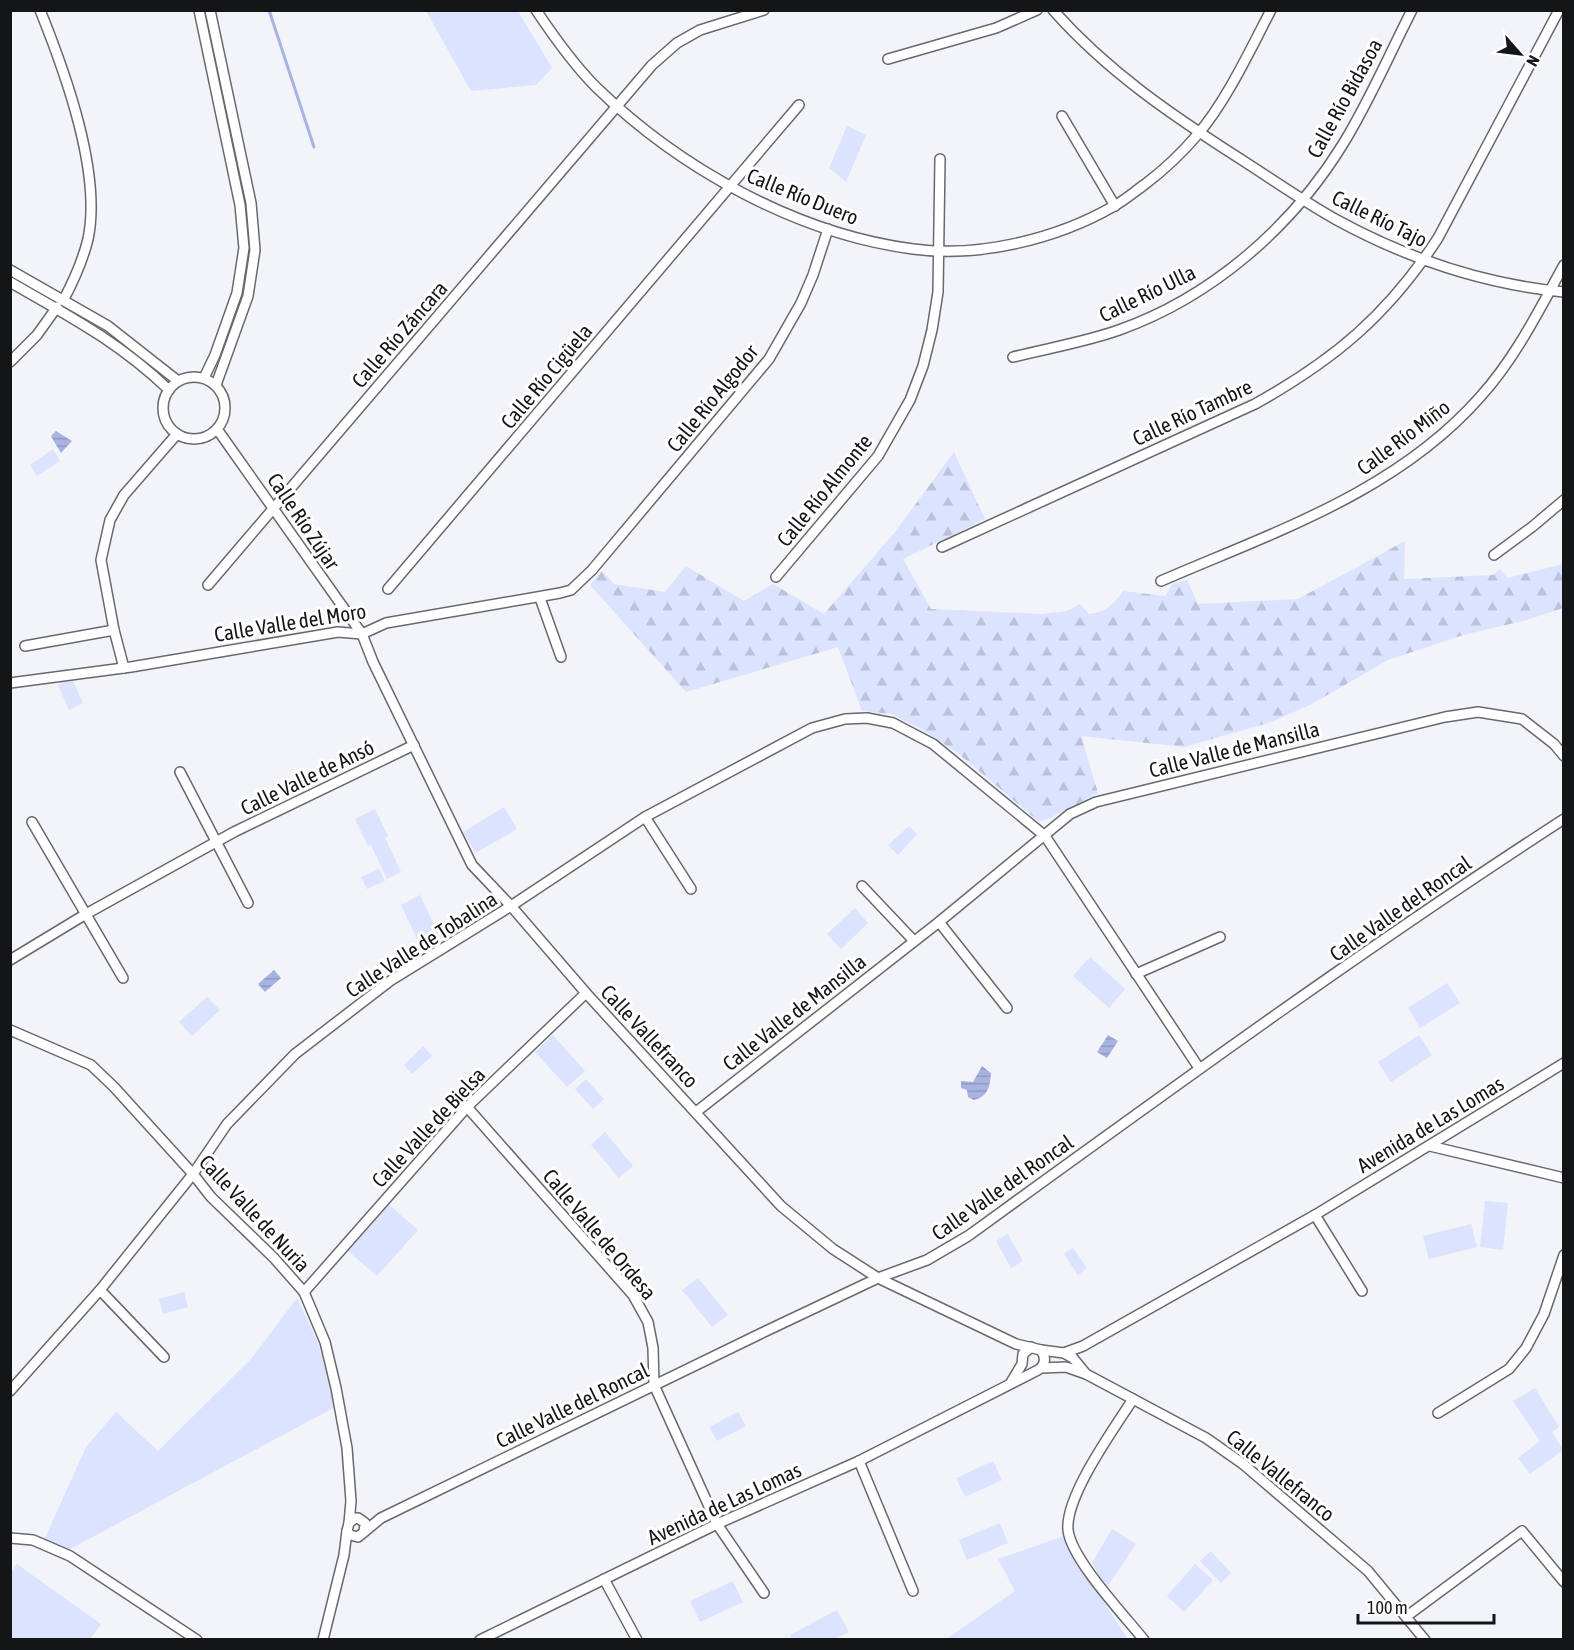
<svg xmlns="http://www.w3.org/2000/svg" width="1574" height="1650" viewBox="0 0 1574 1650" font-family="'Asap Condensed',sans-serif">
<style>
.green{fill:#dbe3ff}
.forest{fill:url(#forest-firs)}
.water{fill:url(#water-rules)}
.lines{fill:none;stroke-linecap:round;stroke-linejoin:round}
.stream{stroke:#a7b3e1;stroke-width:3}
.minor-casing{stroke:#68696e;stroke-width:12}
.minor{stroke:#fff;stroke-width:9}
.labels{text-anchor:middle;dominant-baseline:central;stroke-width:6;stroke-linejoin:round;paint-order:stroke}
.street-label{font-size:21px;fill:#141517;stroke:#fff}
</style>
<defs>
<pattern id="forest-firs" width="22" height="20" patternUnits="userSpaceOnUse" patternTransform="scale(1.5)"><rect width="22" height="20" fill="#dbe3ff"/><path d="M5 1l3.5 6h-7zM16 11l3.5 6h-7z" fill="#bbc2da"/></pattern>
<pattern id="water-rules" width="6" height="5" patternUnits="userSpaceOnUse" patternTransform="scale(1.5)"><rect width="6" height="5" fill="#a7b3e1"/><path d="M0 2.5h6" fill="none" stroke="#8f99c0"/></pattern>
</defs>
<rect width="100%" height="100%" fill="#f2f4f9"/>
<!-- green -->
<g class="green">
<polygon points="426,11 518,11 552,68 536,85 471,91"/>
<polygon points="847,126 866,135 846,182 829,168"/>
<polygon points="53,449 60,461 37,476 30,465"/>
<polygon points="72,679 83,703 69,710 58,685"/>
<polygon points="504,807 517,829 476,853 463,832"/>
<polygon points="375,809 388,836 385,838 401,872 387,879 371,845 368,846 355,819"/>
<polygon points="909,826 917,834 898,855 888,845"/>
<polygon points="379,869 385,881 367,889 361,877"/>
<polygon points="420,895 439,935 420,945 401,905"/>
<polygon points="855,908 868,923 841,949 827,934"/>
<polygon points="1090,957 1125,989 1109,1008 1073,976"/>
<polygon points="1447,983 1460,1003 1420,1028 1408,1008"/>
<polygon points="207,997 220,1010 192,1036 179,1022"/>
<polygon points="553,1035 585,1071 567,1087 535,1052"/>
<polygon points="1419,1035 1432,1055 1391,1082 1378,1062"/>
<polygon points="423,1046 432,1056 412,1074 404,1065"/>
<polygon points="586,1079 604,1099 593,1109 575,1089"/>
<polygon points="605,1132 633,1166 619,1178 591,1145"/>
<polygon points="1485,1201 1508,1203 1503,1250 1480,1247"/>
<polygon points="389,1205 418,1230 377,1276 348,1251"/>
<polygon points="1471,1224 1477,1247 1429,1259 1423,1236"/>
<polygon points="1008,1234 1023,1261 1011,1268 996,1241"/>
<polygon points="1073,1248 1087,1268 1078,1275 1064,1254"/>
<polygon points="698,1278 728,1315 712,1327 682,1290"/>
<polygon points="184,1292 188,1307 163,1314 159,1299"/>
<polygon points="297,1298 318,1343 335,1407 59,1555 40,1549 86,1447 116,1412 158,1451 252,1358"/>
<polygon points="1535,1388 1559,1427 1552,1432 1563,1450 1530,1474 1518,1458 1540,1441 1513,1401"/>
<polygon points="738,1412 746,1426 717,1441 709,1427"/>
<polygon points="993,1461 1002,1480 965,1497 956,1478"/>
<polygon points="1000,1523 1008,1543 967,1560 959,1540"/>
<polygon points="1112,1529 1136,1544 1106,1589 1092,1563"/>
<polygon points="1067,1535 1079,1564 1128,1639 945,1640 1015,1591 998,1559"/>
<polygon points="1211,1551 1231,1573 1221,1583 1200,1561"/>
<polygon points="17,1564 101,1624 90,1639 11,1639 11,1573"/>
<polygon points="1195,1564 1213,1580 1184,1612 1167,1596"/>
<polygon points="733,1581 743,1602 700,1622 690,1601"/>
<polygon points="837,1610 849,1632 834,1639 792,1639 790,1635"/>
</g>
<!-- forest -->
<path class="forest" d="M954 452 985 519 903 559 931 609 1042 614 1067 611 1080 604 1089 614C1105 613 1114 604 1123 591L1165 596 1173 583 1187 580 1198 604 1298 599 1405 541 1404 579 1493 575 1500 569 1507 578 1563 564V608L1523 621 1463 635 1388 660 1310 705 1268 723 1184 747 1081 736 1098 793 1046 820 1038 821 959 754 923 730 891 714 862 711 838 647 686 692 590 585 602 571 614 584 665 592 686 566 744 601 773 584 824 614 895 532Z"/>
<!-- water -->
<g class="water">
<polygon points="56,431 72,441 61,453 52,438 51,436"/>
<polygon points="274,970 281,978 265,992 258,984"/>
<polygon points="1108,1035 1118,1041 1107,1058 1097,1052"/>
<path d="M982 1066 991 1073C990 1086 988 1097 974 1100L968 1097 967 1090 961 1088V1081L973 1082Z"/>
</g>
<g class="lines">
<!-- stream -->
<polyline class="stream" points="269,10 314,147"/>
<!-- minor casing -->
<g class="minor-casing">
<g id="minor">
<path d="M40 10C65 72 102 173 88 239 83 260 74 280 64 299"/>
<polyline points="199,10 240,205 244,248 237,293 215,355 204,378"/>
<polyline points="210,10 251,203 255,250 248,296 216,385"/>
<path d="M536 10C554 37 573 64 596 87 679 168 797 234 913 249 979 258 1057 239 1114 206 1125 200 1134 192 1144 185 1164 170 1182 153 1198 134 1226 102 1251 48 1271 10"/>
<path d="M1053 10C1108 72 1173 116 1242 160 1273 180 1303 201 1335 219 1406 258 1482 284 1564 292"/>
<polyline points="888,59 996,28 1037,10"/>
<polyline points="1062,116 1115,206"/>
<polyline points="10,270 108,326 178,381"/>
<path d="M10 282C69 316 119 342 169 390"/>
<path d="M1013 357C1049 348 1085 342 1119 330 1212 297 1292 227 1343 144 1369 102 1389 55 1412 10"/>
<polyline points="10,362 37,335 57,307"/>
<circle cx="194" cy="408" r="31"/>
<polyline points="217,429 362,634 373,662 472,865 511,906 586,993 781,1206 833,1249 878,1278 1016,1344 1041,1350 1064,1353 1073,1358 1086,1374"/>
<path d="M942 547 1255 404C1334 360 1388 315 1438 238L1559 10"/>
<polyline points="1494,555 1532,527 1564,500"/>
<polyline points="776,577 878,456 910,400 923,366 932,330 938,292 940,159"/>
<path d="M1161 581C1274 532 1397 492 1481 396 1516 357 1539 310 1564 265"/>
<polyline points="208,585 652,65 677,43 700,30 764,10"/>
<polyline points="388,589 799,105"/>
<polyline points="540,598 561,657"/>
<polyline points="25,646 114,630"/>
<polyline points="124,668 114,630 101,560 110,520 124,495 177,434"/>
<polyline points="10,683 131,667 338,632 362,634 386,623 560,593 571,590 592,570 769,359 801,303 813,275 828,229"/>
<polyline points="180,772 248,903"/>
<polyline points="645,817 691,889"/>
<polyline points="32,822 123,978"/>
<polyline points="862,886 914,941"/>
<polyline points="939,922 1007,1008"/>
<polyline points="10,960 86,914 234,832 414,745"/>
<polyline points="1136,974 1220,937"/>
<polyline points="10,1030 91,1065 114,1087 193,1174 211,1197 274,1258 304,1292 325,1342 336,1388 347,1448 351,1501 349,1523"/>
<polyline points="467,1107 633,1295 648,1322 653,1348 654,1385 717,1524 764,1593"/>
<polyline points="696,1112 939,922 1070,814 1096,802 1445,717 1478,712 1522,719 1554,744 1564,756"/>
<polyline points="1430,1146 1564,1178"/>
<polyline points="1315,1215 1362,1291"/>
<polyline points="100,1290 164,1357"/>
<polyline points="304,1292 467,1107 586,993"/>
<polyline points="1064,1353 1083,1346 1315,1215 1564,1063"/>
<polyline points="1041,1368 1066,1367 1086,1374 1206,1438 1243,1464 1368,1571 1425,1640"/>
<polyline points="1010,1384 1022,1364 1023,1354 1031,1347"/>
<polyline points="10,1391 100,1290 193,1174 227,1124 295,1054 390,981 511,906 645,817 812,728 845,719 867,718 893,723 933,744 1045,836 1199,1068"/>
<path d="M1133 1399C1114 1429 1065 1496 1068 1530 1071 1559 1125 1616 1144 1640"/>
<polyline points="1438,1413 1509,1369 1526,1348 1544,1314 1564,1255"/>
<polyline points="859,1461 913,1591"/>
<path d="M364 1532 365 1523 358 1518H355L349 1523 347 1531 350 1535 358 1537 381 1518 766 1331 878 1278 927 1260 968 1236C1164 1094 1360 951 1564 819"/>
<polyline points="10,1538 33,1540 70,1556 197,1640"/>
<polyline points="604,1579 637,1640"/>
<polyline points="1407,1616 1522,1531 1564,1582"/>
<polyline points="323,1640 344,1555 347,1531"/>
<path d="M480 1640 717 1524 859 1461 1038 1370C1046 1365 1046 1357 1041 1350"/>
</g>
</g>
<!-- minor -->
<use href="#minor" class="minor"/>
</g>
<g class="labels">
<!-- street labels -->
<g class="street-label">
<text transform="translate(1344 98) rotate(-61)">Calle Río Bidasoa</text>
<text transform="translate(803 196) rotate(22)">Calle Río Duero</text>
<text transform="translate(1380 218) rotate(26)">Calle Río Tajo</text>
<text transform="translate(1147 293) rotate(-26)">Calle Río Ulla</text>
<text transform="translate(399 334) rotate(-49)">Calle Río Záncara</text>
<text transform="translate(546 376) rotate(-50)">Calle Río Cigüela</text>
<text transform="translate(712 398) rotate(-51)">Calle Río Algodor</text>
<text transform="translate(1192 412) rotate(-25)">Calle Río Tambre</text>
<text transform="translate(1403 437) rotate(-37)">Calle Río Miño</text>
<text transform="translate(824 490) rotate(-51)">Calle Río Almonte</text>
<text transform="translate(304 521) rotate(56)">Calle Río Zújar</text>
<text transform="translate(290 622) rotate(-9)">Calle Valle del Moro</text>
<text transform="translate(1234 749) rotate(-14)">Calle Valle de Mansilla</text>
<text transform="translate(307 777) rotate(-26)">Calle Valle de Ansó</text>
<text transform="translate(1400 908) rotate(-35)">Calle Valle del Roncal</text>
<text transform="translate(421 944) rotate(-33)">Calle Valle de Tobalina</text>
<text transform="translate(794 1012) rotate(-38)">Calle Valle de Mansilla</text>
<text transform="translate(650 1036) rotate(47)">Calle Vallefranco</text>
<text transform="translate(1430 1124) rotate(-31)">Avenida de Las Lomas</text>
<text transform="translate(428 1127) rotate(-47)">Calle Valle de Bielsa</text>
<text transform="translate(1002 1187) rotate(-35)">Calle Valle del Roncal</text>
<text transform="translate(255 1213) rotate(47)">Calle Valle de Nuria</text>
<text transform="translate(600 1234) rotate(50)">Calle Valle de Ordesa</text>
<text transform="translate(572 1405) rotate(-26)">Calle Valle del Roncal</text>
<text transform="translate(1281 1475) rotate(39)">Calle Vallefranco</text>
<text transform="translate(724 1503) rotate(-25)">Avenida de Las Lomas</text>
</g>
</g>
<!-- border -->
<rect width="1574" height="1650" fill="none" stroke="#141517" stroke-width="24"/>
<!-- north arrow -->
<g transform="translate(1520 54) rotate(118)" stroke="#ffffff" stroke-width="4.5" paint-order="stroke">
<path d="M0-4.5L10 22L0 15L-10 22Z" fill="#141517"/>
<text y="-9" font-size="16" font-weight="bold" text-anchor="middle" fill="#141517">N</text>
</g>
<!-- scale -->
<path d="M1358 1614v9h136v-9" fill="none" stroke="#141517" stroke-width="3"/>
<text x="1367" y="1614" font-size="18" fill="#141517" stroke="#ffffff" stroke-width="4.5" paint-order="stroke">100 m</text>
</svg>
